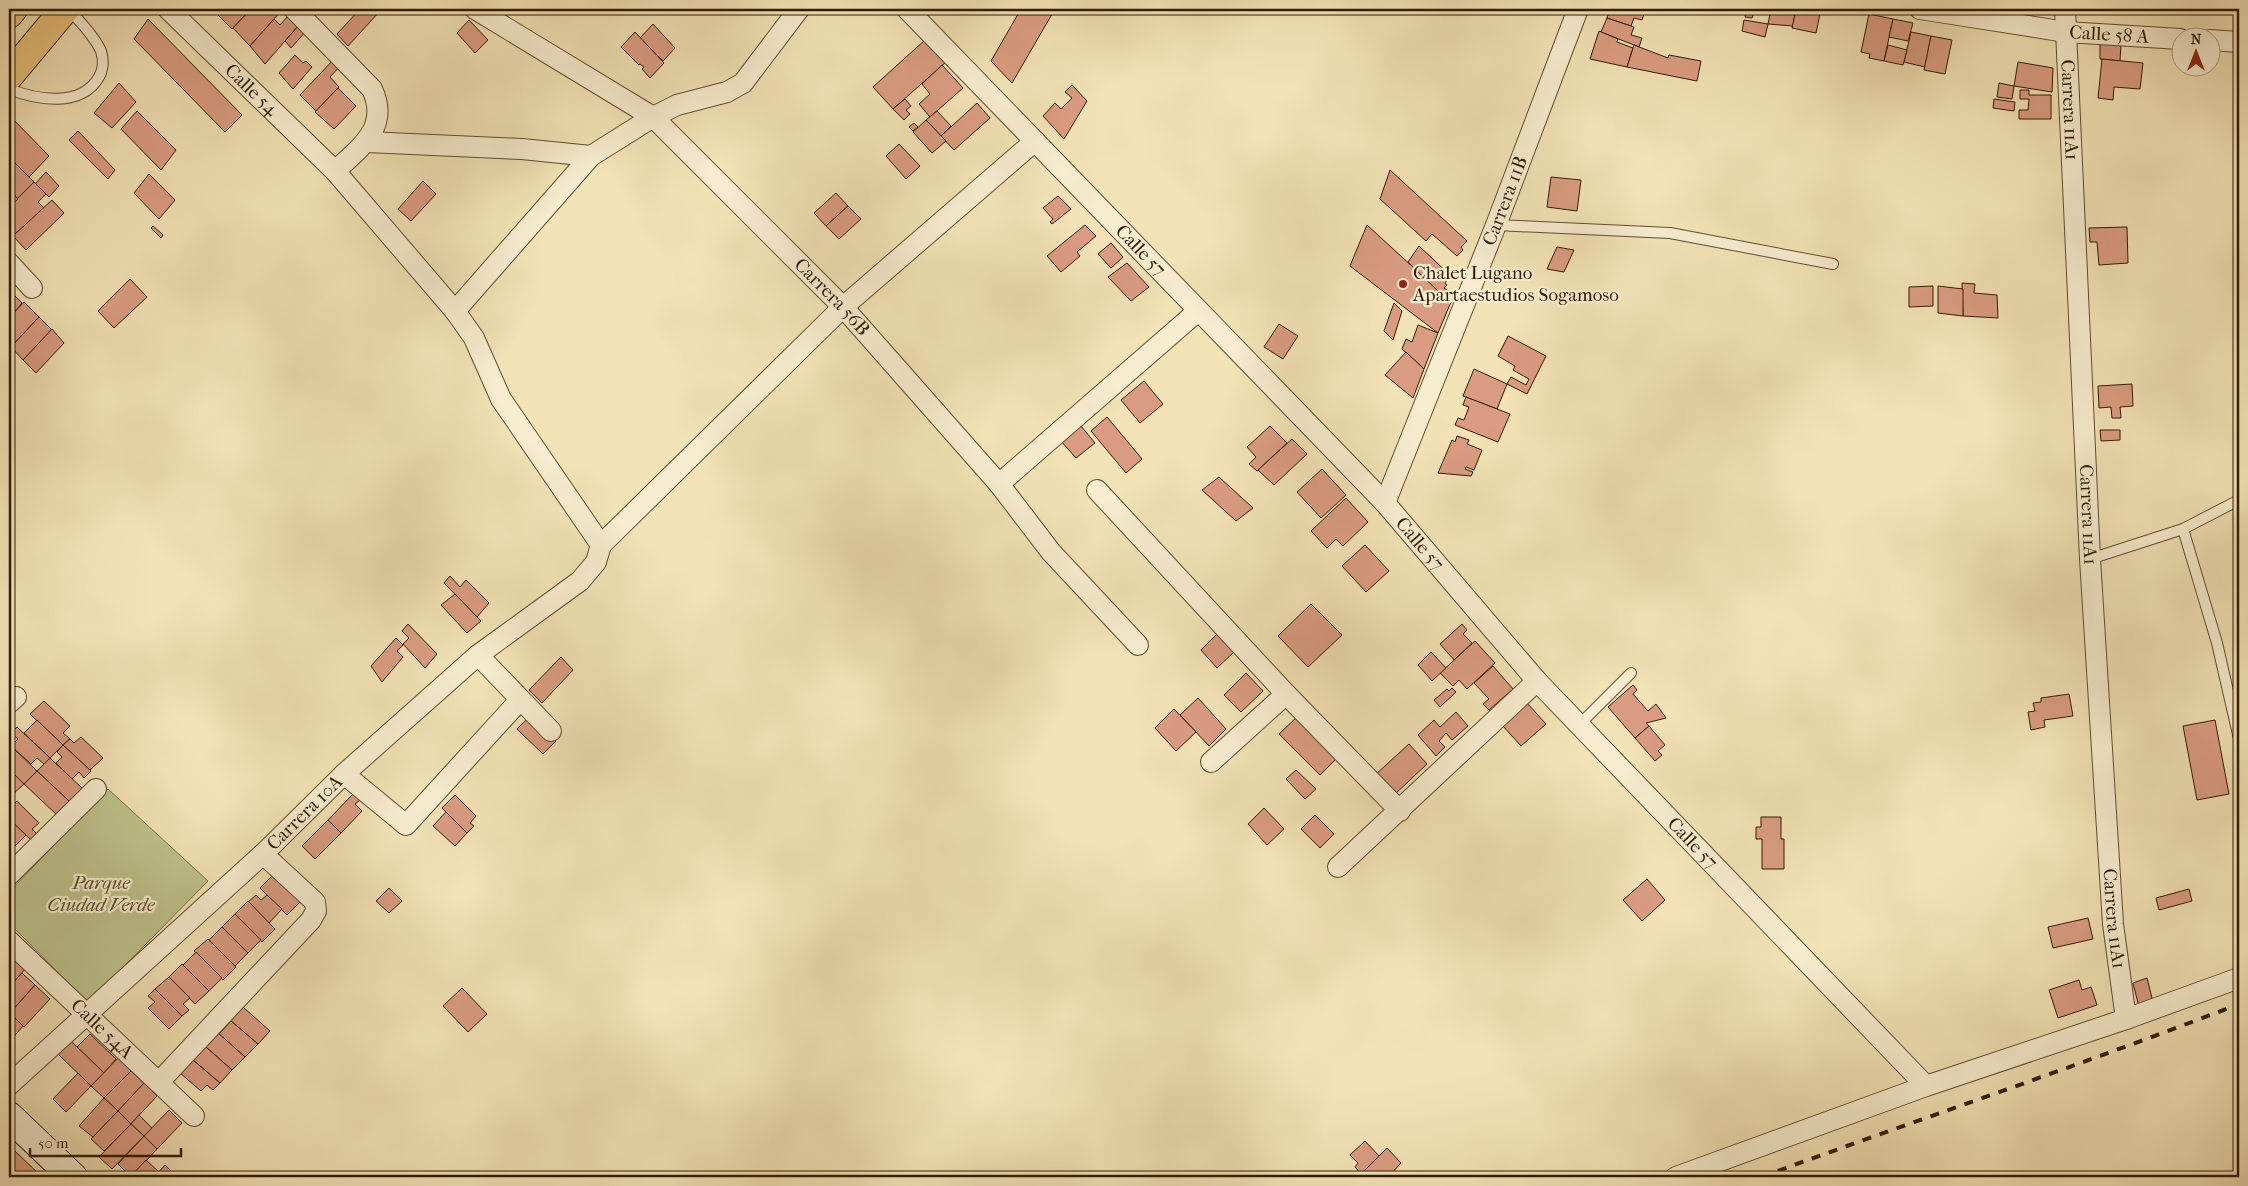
<svg xmlns="http://www.w3.org/2000/svg" width="2248" height="1186" viewBox="0 0 2248 1186" font-family="'IM FELL French Canon',serif">
<style>
.green{fill:#bec28b;stroke:#776e48}
.building{fill:#da9c81;stroke:#301a04}
.lines{fill:none;stroke-linecap:round;stroke-linejoin:round}
.lane-casing{stroke:#604c30;stroke-width:12}
.street-casing{stroke:#604c30;stroke-width:22}
.secondary-casing{stroke:#301a04;stroke-width:30}
.primary-casing{stroke:#301a04;stroke-width:30}
.lane{stroke:#f7eccf;stroke-width:10}
.street{stroke:#f7eccf;stroke-width:20}
.secondary{stroke:#f7eccf;stroke-width:28}
.primary{stroke:#e9c17a;stroke-width:28}
.rail{stroke:#301a04;stroke-width:4;stroke-dasharray:9 9;stroke-linecap:butt}
.poi-dot{fill:#8f2418;stroke:#f7eccf;stroke-width:2}
.labels{text-anchor:middle;dominant-baseline:central;stroke-width:4.5;stroke-linejoin:round;paint-order:stroke}
.street-label{font-size:19px;fill:#301a04;stroke:#f7eccf}
.poi-label{font-size:19px;fill:#301a04;stroke:#f7eccf;text-anchor:start}
.park-label{font-size:19px;font-style:italic;fill:#5b4c2c;stroke:#f7eccf}
</style>
<rect width="100%" height="100%" fill="#f2e2b5"/>
<filter id="stains"><feTurbulence type="fractalNoise" baseFrequency=".004" numOctaves="4"/><feColorMatrix values="0 0 0 0 .2 0 0 0 0 .09 0 0 0 0 .02 0 0 0 .5 -.17"/></filter>
<radialGradient id="worn" r=".72"><stop offset=".6" stop-color="#630" stop-opacity="0"/><stop offset="1" stop-color="#630" stop-opacity=".3"/></radialGradient>
<!-- green -->
<polygon class="green" points="108,789 208,881 88,1003 9,923 9,892"/>
<!-- building -->
<g class="building">
<polygon points="212,9 242,9 247,13 232,29"/>
<polygon points="251,9 283,9 250,46 233,28"/>
<polygon points="360,9 378,9 380,11 348,46 337,34"/>
<polygon points="1021,9 1055,9 1012,83 991,61"/>
<polygon points="1610,9 1633,9 1645,11 1642,20 1634,18 1631,26 1607,18"/>
<polygon points="1746,9 1756,9 1752,18 1745,17"/>
<polygon points="1771,9 1796,9 1793,26 1768,24"/>
<polygon points="1796,9 1821,9 1816,33 1792,28"/>
<polygon points="1869,14 1893,19 1884,61 1869,58 1870,54 1861,52"/>
<polygon points="288,16 298,26 265,64 250,46 274,19 280,25"/>
<polygon points="1607,18 1634,27 1631,35 1642,38 1639,47 1601,32"/>
<polygon points="148,19 242,115 225,132 134,39"/>
<polygon points="1893,19 1913,23 1908,41 1889,37"/>
<polygon points="469,20 488,40 475,53 457,33"/>
<polygon points="1744,20 1768,24 1765,37 1742,31"/>
<polygon points="300,24 307,30 291,48 285,41"/>
<polygon points="653,24 675,48 663,61 640,38"/>
<polygon points="1599,31 1618,39 1617,42 1633,48 1627,67 1590,59"/>
<polygon points="635,32 664,63 650,78 642,69 644,67 640,64 639,65 621,47"/>
<polygon points="1911,32 1931,36 1925,67 1904,62"/>
<polygon points="1931,36 1952,40 1945,74 1924,70"/>
<polygon points="925,40 946,62 893,109 873,87"/>
<polygon points="2100,41 2121,43 2120,61 2100,59"/>
<polygon points="1634,45 1668,58 1669,55 1701,61 1697,81 1627,67"/>
<polygon points="1888,45 1907,50 1903,65 1884,61"/>
<polygon points="295,55 303,63 306,61 312,67 293,89 279,73"/>
<polygon points="335,58 341,65 330,77 339,87 316,111 300,95"/>
<polygon points="2102,59 2143,63 2140,89 2114,87 2113,100 2098,98"/>
<polygon points="2018,62 2053,68 2052,92 2014,86"/>
<polygon points="942,65 963,88 930,117 919,104 930,94 922,84"/>
<polygon points="119,83 136,102 112,128 94,113"/>
<polygon points="1999,83 2014,86 2012,99 1997,97"/>
<polygon points="1072,85 1087,101 1064,139 1043,116 1055,103 1061,109 1072,98 1065,92"/>
<polygon points="338,88 356,106 334,129 315,112"/>
<polygon points="2020,90 2029,90 2029,95 2051,95 2051,119 2019,119 2019,110 2028,110 2029,99 2020,99"/>
<polygon points="905,99 911,106 906,110 910,114 904,120 893,109"/>
<polygon points="1994,99 2015,102 2014,111 1993,108"/>
<polygon points="977,103 990,118 954,150 941,136"/>
<polygon points="137,111 176,150 161,170 121,129"/>
<polygon points="937,111 951,126 941,136 926,120"/>
<polygon points="9,115 49,156 29,177 9,157"/>
<polygon points="926,120 946,141 932,153 913,132"/>
<polygon points="914,123 918,127 913,131 909,127"/>
<polygon points="78,131 115,170 108,179 69,140"/>
<polygon points="899,144 920,166 906,179 886,156"/>
<polygon points="9,157 34,182 18,199 9,189"/>
<polygon points="1390,170 1467,241 1461,247 1463,250 1457,256 1432,234 1426,241 1380,199"/>
<polygon points="46,172 59,186 49,197 35,184"/>
<polygon points="149,174 175,200 159,219 134,193"/>
<polygon points="1551,177 1581,180 1577,211 1547,207"/>
<polygon points="423,181 436,194 411,221 398,209"/>
<polygon points="34,182 46,194 38,202 44,208 13,236 9,231 9,207"/>
<polygon points="9,189 18,199 9,207"/>
<polygon points="836,193 848,206 826,226 814,213"/>
<polygon points="1058,196 1071,209 1052,224 1050,222 1053,219 1043,208"/>
<polygon points="52,200 64,213 26,250 13,236"/>
<polygon points="848,206 861,219 839,239 826,226"/>
<polygon points="1085,225 1096,236 1077,252 1080,256 1061,272 1047,256"/>
<polygon points="1367,225 1451,302 1438,333 1350,266"/>
<polygon points="153,226 163,235 161,238 151,228"/>
<polygon points="2127,227 2128,263 2099,265 2097,242 2090,242 2089,228"/>
<polygon points="1111,243 1123,257 1111,268 1098,254"/>
<polygon points="1419,246 1451,276 1445,283 1447,285 1444,288 1447,290 1442,295 1408,262"/>
<polygon points="1557,247 1574,250 1564,272 1547,269"/>
<polygon points="1127,263 1149,287 1131,301 1108,277"/>
<polygon points="130,279 147,297 114,328 98,311"/>
<polygon points="1962,283 1975,284 1974,293 1997,295 1998,318 1963,316"/>
<polygon points="1933,286 1933,306 1909,307 1909,287"/>
<polygon points="1938,286 1963,289 1963,316 1938,313"/>
<polygon points="9,290 22,303 9,318"/>
<polygon points="24,302 39,317 11,347 9,345 9,318"/>
<polygon points="1394,303 1402,311 1393,340 1384,331"/>
<polygon points="39,317 52,330 23,360 11,347"/>
<polygon points="1279,324 1298,336 1283,359 1264,347"/>
<polygon points="1418,325 1438,333 1424,369 1402,349 1406,339 1412,342"/>
<polygon points="52,329 64,343 36,373 23,360"/>
<polygon points="1508,336 1546,356 1527,394 1507,384 1511,377 1526,385 1529,379 1513,370 1515,366 1498,356"/>
<polygon points="1406,352 1424,369 1413,398 1385,375"/>
<polygon points="1474,369 1507,384 1497,409 1463,396"/>
<polygon points="1144,381 1163,404 1140,423 1121,400"/>
<polygon points="2132,384 2133,406 2120,407 2121,418 2112,418 2111,407 2099,408 2098,386"/>
<polygon points="1466,397 1510,414 1498,442 1455,425 1458,418 1464,420 1469,407 1463,405"/>
<polygon points="1107,417 1142,459 1126,473 1091,431"/>
<polygon points="1080,425 1095,443 1076,458 1060,440"/>
<polygon points="1270,426 1287,443 1257,471 1249,464 1256,457 1247,447"/>
<polygon points="2100,430 2120,430 2120,440 2101,441"/>
<polygon points="1457,436 1469,440 1467,444 1482,450 1474,470 1466,467 1465,469 1473,472 1471,476 1438,473 1452,440 1455,442"/>
<polygon points="1292,439 1307,454 1274,485 1258,470"/>
<polygon points="1322,469 1346,495 1321,518 1297,492"/>
<polygon points="1219,477 1253,508 1236,521 1202,490"/>
<polygon points="1346,498 1368,522 1343,546 1336,539 1327,548 1311,531"/>
<polygon points="1365,545 1389,571 1366,592 1342,566"/>
<polygon points="450,576 460,587 466,580 489,603 477,617 444,583"/>
<polygon points="455,594 481,621 467,633 441,605"/>
<polygon points="1311,604 1342,635 1308,667 1278,636"/>
<polygon points="408,624 437,654 425,668 403,644 409,638 402,631"/>
<polygon points="1462,624 1467,630 1463,634 1472,643 1454,660 1440,644"/>
<polygon points="1219,632 1236,650 1217,668 1201,650"/>
<polygon points="396,638 403,645 397,651 403,657 382,682 371,666"/>
<polygon points="1475,641 1495,663 1467,689 1459,680 1453,686 1440,673"/>
<polygon points="1431,652 1446,668 1432,681 1418,665"/>
<polygon points="561,657 573,670 542,703 529,690"/>
<polygon points="1493,666 1513,689 1489,710 1483,704 1489,699 1474,683"/>
<polygon points="1246,673 1263,691 1241,712 1224,695"/>
<polygon points="1633,685 1637,690 1633,694 1648,711 1656,704 1666,718 1646,723 1649,726 1635,738 1608,707"/>
<polygon points="1452,688 1456,692 1440,707 1434,700 1447,689 1449,691"/>
<polygon points="2069,694 2073,716 2044,720 2045,727 2031,730 2028,712 2035,711 2033,703 2041,702 2041,698"/>
<polygon points="1198,698 1226,729 1209,746 1180,715"/>
<polygon points="44,701 70,726 63,733 70,739 63,745 30,714"/>
<polygon points="1527,703 1546,724 1521,746 1502,725"/>
<polygon points="1174,709 1196,732 1176,751 1155,728"/>
<polygon points="1456,712 1468,726 1452,740 1446,733 1439,741 1445,747 1436,756 1418,735 1434,720 1440,727"/>
<polygon points="1299,715 1339,756 1320,775 1279,734"/>
<polygon points="530,716 556,741 543,754 517,729"/>
<polygon points="37,720 63,745 50,758 24,733"/>
<polygon points="2215,720 2229,794 2197,800 2183,726"/>
<polygon points="1649,726 1665,745 1658,751 1662,755 1655,761 1635,738"/>
<polygon points="17,727 50,758 44,764 37,758 31,764 11,746 18,739 11,733"/>
<polygon points="81,737 103,758 90,770 63,745 70,739 74,743"/>
<polygon points="1409,744 1427,764 1394,795 1375,775"/>
<polygon points="10,745 37,771 24,784 9,769"/>
<polygon points="63,745 91,771 84,778 79,772 72,779 56,763 62,757 57,752"/>
<polygon points="50,758 83,789 70,802 37,771"/>
<polygon points="9,769 24,784 11,796 9,794"/>
<polygon points="1296,770 1316,789 1305,799 1286,779"/>
<polygon points="37,771 70,802 57,815 24,784"/>
<polygon points="353,794 360,800 355,804 362,811 341,833 328,820"/>
<polygon points="455,795 476,816 470,823 474,826 467,833 442,808"/>
<polygon points="17,801 39,823 32,829 37,834 31,840 9,819 9,809"/>
<polygon points="1264,808 1284,829 1267,845 1248,824"/>
<polygon points="446,812 467,833 455,846 433,826"/>
<polygon points="1315,815 1334,834 1320,848 1301,829"/>
<polygon points="1761,817 1781,817 1781,839 1784,839 1784,869 1762,869 1762,839 1756,839 1756,827 1761,827"/>
<polygon points="9,819 26,835 13,848 9,844"/>
<polygon points="328,820 341,833 315,859 302,846"/>
<polygon points="273,875 300,902 287,915 260,888"/>
<polygon points="1647,879 1665,900 1642,921 1623,900"/>
<polygon points="389,888 402,901 389,913 376,901"/>
<polygon points="2189,889 2192,901 2159,910 2156,898"/>
<polygon points="256,895 261,900 267,895 282,909 269,923 248,902"/>
<polygon points="248,901 275,929 262,942 235,914"/>
<polygon points="235,914 261,940 248,953 222,927"/>
<polygon points="2088,918 2093,939 2053,948 2048,927"/>
<polygon points="222,927 248,953 235,966 209,940"/>
<polygon points="208,939 236,967 223,980 194,951"/>
<polygon points="196,952 222,978 209,991 183,965"/>
<polygon points="14,954 27,967 9,987 9,960"/>
<polygon points="182,964 209,991 195,1004 169,977"/>
<polygon points="22,973 35,985 10,1013 9,987"/>
<polygon points="169,977 190,998 183,1004 189,1010 182,1016 155,989"/>
<polygon points="2147,978 2153,1002 2139,1007 2133,983"/>
<polygon points="2079,980 2082,990 2091,987 2097,1005 2058,1018 2049,990"/>
<polygon points="35,985 50,999 24,1027 10,1013"/>
<polygon points="462,988 487,1014 468,1032 443,1006"/>
<polygon points="155,989 182,1016 169,1029 148,1008 155,1002 148,996"/>
<polygon points="243,1007 270,1031 258,1044 230,1020"/>
<polygon points="9,1012 23,1026 11,1040 9,1038"/>
<polygon points="231,1021 258,1044 245,1057 219,1034"/>
<polygon points="218,1033 245,1057 232,1070 206,1047"/>
<polygon points="90,1034 116,1059 104,1073 77,1047"/>
<polygon points="71,1041 104,1073 91,1086 57,1053"/>
<polygon points="206,1047 232,1070 220,1083 192,1059"/>
<polygon points="118,1058 131,1071 104,1098 91,1086"/>
<polygon points="193,1060 220,1083 213,1090 207,1085 201,1091 180,1073"/>
<polygon points="131,1071 144,1083 118,1111 104,1098"/>
<polygon points="78,1073 91,1086 66,1112 53,1099"/>
<polygon points="144,1083 157,1096 131,1124 118,1111"/>
<polygon points="104,1098 118,1111 93,1137 79,1126"/>
<polygon points="169,1110 182,1123 157,1149 144,1136"/>
<polygon points="118,1111 131,1124 104,1151 91,1139"/>
<polygon points="139,1115 152,1128 144,1136 131,1124"/>
<polygon points="131,1124 144,1136 112,1169 99,1157"/>
<polygon points="144,1136 157,1149 131,1177 118,1164"/>
<polygon points="1365,1141 1379,1156 1361,1174 1355,1167 1358,1163 1350,1155"/>
<polygon points="9,1145 17,1153 42,1177 9,1177"/>
<polygon points="1387,1148 1401,1163 1388,1177 1364,1177 1361,1174"/>
<polygon points="146,1160 159,1172 154,1177 130,1177"/>
<polygon points="165,1165 177,1177 154,1177"/>
</g>
<g class="lines">
<!-- lane casing -->
<g class="lane-casing">
<g id="lane">
<path d="M9 89C37 100 81 108 99 77 103 70 104 60 101 51 94 36 80 21 68 9"/>
<polyline points="1496,225 1670,233 1833,264"/>
<polyline points="2183,529 2217,643 2239,739"/>
<polyline points="2090,559 2183,529 2239,500"/>
<polyline points="1579,725 1631,673"/>
</g>
</g>
<!-- street casing -->
<g class="street-casing">
<g id="street">
<path id="s1" d="M168 9 335 171 455 311 474 338 501 399 601 545"/>
<path d="M294 9 372 89C390 127 361 147 335 171"/>
<path id="s2" d="M475 9 653 117 843 307 999 484 1051 552 1138 645"/>
<path id="s3" d="M907 9 1385 503 1537 681 1926 1086"/>
<path id="s4" d="M1920 9 2066 32 2180 39"/>
<path id="s5" d="M2065 9 2090 559 2113 924 2126 1019"/>
<polyline points="2210,40 2239,42"/>
<polyline points="367,142 522,149 591,156"/>
<polyline points="9,263 32,288"/>
<polyline points="455,311 591,156 653,117 677,105 727,92 743,83 799,9"/>
<polyline points="999,484 1198,311"/>
<polyline points="1097,490 1286,694 1400,811"/>
<path id="s6" d="M1385 503 1496 225 1578 9"/>
<polyline points="478,655 551,731"/>
<polyline points="9,703 16,697"/>
<polyline points="1211,762 1286,694"/>
<polyline points="344,774 406,825 520,700"/>
<polyline points="1338,867 1537,681"/>
<polyline points="9,875 96,789"/>
<path id="s7" d="M9 941 194 1116"/>
<polyline points="159,1082 311,920 316,911 315,902 263,854"/>
<path id="s8" d="M9 1085 263 854 344 774 478 655 580 581 596 562 601 545 843 307 1035 141"/>
<polyline points="1676,1177 1926,1086 2126,1019 2239,978"/>
</g>
</g>
<!-- secondary casing -->
<g class="secondary-casing">
<polyline id="secondary" points="9,1116 73,1177"/>
</g>
<!-- primary casing -->
<g class="primary-casing">
<g id="primary">
<polyline points="9,14 13,9"/>
<polyline points="9,76 65,9"/>
</g>
</g>
<!-- lane -->
<use href="#lane" class="lane"/>
<!-- street -->
<use href="#street" class="street"/>
<!-- secondary -->
<use href="#secondary" class="secondary"/>
<!-- primary -->
<use href="#primary" class="primary"/>
<!-- rail -->
<path class="rail" d="M1761 1177C1920 1119 2081 1065 2239 1004"/>
</g>
<!-- markers -->
<circle class="poi-dot" cx="1403" cy="284" r="5"/>
<g class="labels">
<!-- street labels -->
<g class="street-label">
<text stroke="none"><textPath href="#s4" startOffset="191">Calle 58 A</textPath></text>
<text stroke="none"><textPath href="#s1" startOffset="116">Calle 54</textPath></text>
<text stroke="none"><textPath href="#s5" startOffset="101">Carrera 11A1</textPath></text>
<text stroke="none"><textPath href="#s6" startOffset="325">Carrera 11B</textPath></text>
<text stroke="none"><textPath href="#s3" startOffset="336">Calle 57</textPath></text>
<text stroke="none"><textPath href="#s2" startOffset="462">Carrera 56B</textPath></text>
<text stroke="none"><textPath href="#s5" startOffset="506">Carrera 11A1</textPath></text>
<text stroke="none"><textPath href="#s3" startOffset="741">Calle 57</textPath></text>
<text stroke="none"><textPath href="#s8" startOffset="402">Carrera 10A</textPath></text>
<text stroke="none"><textPath href="#s3" startOffset="1146">Calle 57</textPath></text>
<text stroke="none"><textPath href="#s5" startOffset="911">Carrera 11A1</textPath></text>
<text stroke="none"><textPath href="#s7" startOffset="128">Calle 54A</textPath></text>
</g>
<!-- poi labels -->
<g class="poi-label">
<text x="1413" y="273">Chalet Lugano<tspan x="1413" dy="22">Apartaestudios Sogamoso</tspan></text>
</g>
<!-- park labels -->
<g class="park-label">
<text x="101" y="883">Parque<tspan x="101" dy="22">Ciudad Verde</tspan></text>
</g>
</g>
<!-- margin -->
<rect width="2248" height="1186" fill="none" stroke="#f2e2b5" stroke-width="30"/>
<rect x="10" y="10" width="2228" height="1166" fill="none" stroke="#301a04" stroke-width="2.5"/>
<rect x="15" y="15" width="2218" height="1156" fill="none" stroke="#301a04"/>
<!-- north arrow -->
<g transform="translate(2196 52)"><circle r="24" fill="#f7eccf" stroke="#a7987e"/>
<path d="M0-4L9 19L0 12L-9 19Z" fill="#8f2418"/>
<text y="-8" font-size="14" font-weight="bold" text-anchor="middle" fill="#301a04">N</text>
</g>
<!-- scale -->
<path d="M30 1148v8h151v-8" fill="none" stroke="#301a04" stroke-width="2.5"/>
<text x="38" y="1148" font-size="15" fill="#301a04" stroke="#f7eccf" stroke-width="4" paint-order="stroke">50 m</text>
<rect width="100%" height="100%" filter="url(#stains)"/>
<rect width="100%" height="100%" fill="url(#worn)"/>
</svg>
